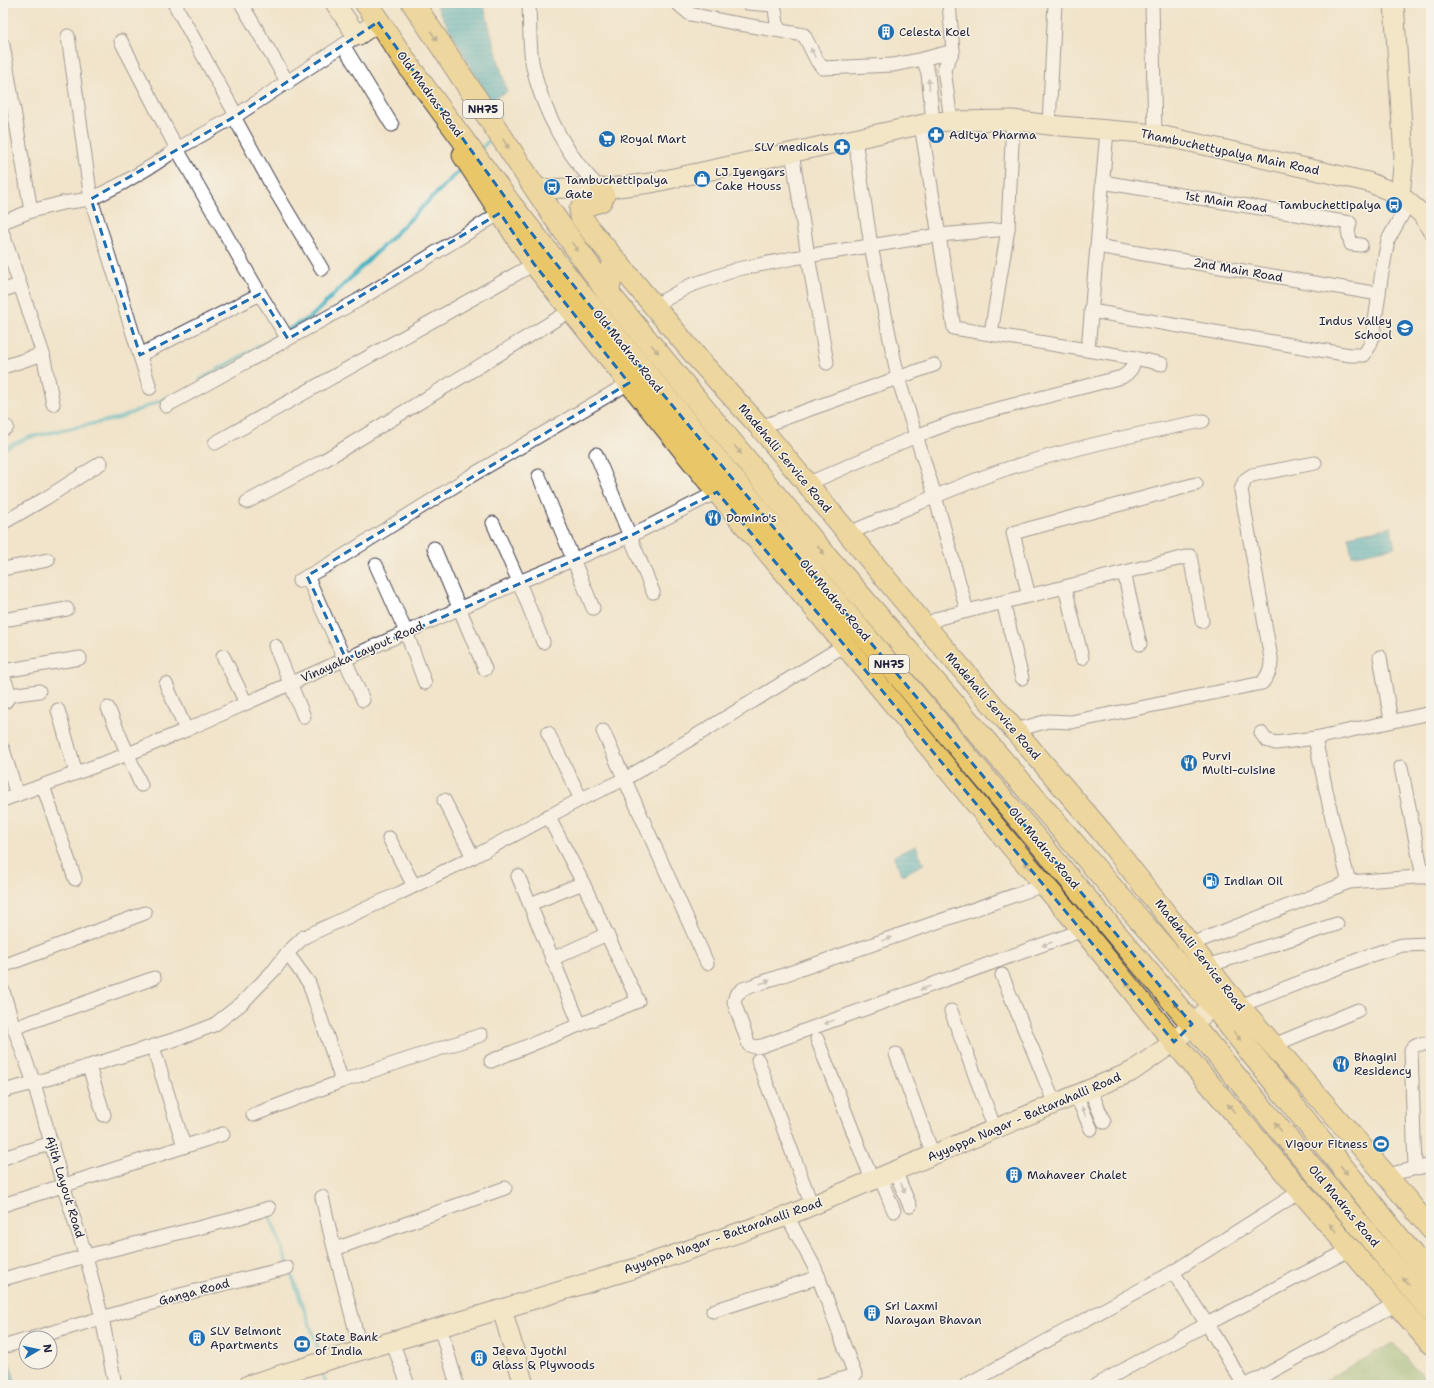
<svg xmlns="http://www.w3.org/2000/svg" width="1434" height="1388" viewBox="0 0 1434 1388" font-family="'Shantell Sans',sans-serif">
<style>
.forest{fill:url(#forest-crowns);stroke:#536a52}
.water{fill:url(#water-rules);stroke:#34697f}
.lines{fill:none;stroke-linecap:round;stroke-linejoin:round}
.stream{stroke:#45b0c3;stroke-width:4}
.street-casing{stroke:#413f50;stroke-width:15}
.secondary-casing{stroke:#413f50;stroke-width:21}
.primary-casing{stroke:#413f50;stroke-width:23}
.highway-casing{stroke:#413f50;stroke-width:24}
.street{stroke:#fff;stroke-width:13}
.secondary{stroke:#f6e9c3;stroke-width:19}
.primary{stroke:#e9c769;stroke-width:21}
.highway{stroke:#e9c769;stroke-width:22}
.oneway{fill:#867452}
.oneway2{fill:#9c9ca7}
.marked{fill:none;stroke:#1f6fb2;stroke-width:3;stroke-dasharray:8 5;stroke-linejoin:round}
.labels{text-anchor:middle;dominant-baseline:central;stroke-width:3;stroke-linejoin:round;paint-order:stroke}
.shield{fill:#f7f3e8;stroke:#62616f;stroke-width:1}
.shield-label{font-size:11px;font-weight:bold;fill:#22223b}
.poi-label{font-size:12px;fill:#22223b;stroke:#f7f3e8;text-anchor:start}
.street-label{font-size:12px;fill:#22223b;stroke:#f7f3e8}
</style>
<defs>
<pattern id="forest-crowns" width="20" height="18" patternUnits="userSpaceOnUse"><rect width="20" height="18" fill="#84b16a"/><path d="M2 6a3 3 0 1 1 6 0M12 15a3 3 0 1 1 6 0" fill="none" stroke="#6c9058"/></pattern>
<pattern id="water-rules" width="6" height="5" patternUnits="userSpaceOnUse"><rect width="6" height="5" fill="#45b0c3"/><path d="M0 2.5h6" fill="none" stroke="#398fa0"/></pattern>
</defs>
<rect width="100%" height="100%" fill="#f7f3e8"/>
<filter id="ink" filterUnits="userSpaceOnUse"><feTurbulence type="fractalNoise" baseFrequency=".025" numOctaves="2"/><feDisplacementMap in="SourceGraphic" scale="8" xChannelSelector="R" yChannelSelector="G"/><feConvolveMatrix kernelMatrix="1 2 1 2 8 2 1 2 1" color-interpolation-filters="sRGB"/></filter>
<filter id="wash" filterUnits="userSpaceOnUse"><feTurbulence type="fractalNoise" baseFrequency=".012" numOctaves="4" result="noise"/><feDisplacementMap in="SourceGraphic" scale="16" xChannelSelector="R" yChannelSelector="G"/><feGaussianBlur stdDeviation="0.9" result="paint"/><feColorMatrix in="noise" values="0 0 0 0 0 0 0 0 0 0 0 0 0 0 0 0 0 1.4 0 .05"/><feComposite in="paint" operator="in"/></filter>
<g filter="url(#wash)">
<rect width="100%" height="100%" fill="#f1e4ca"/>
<!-- forest -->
<polygon class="forest" points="1393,1343 1431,1385 1317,1385"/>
<!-- water -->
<g class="water">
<polygon points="435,3 483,3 507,92 489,100"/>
<polygon points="1391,527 1395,547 1352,556 1348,536"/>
<polygon points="916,846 924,864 902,875 893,856"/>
<polygon points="5,1351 17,1385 3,1385 3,1352"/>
</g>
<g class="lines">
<!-- stream -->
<g class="stream">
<polyline points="492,94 499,116"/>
<polyline points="479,151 494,135"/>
<polyline points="200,380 312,316 464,166"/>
<polyline points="3,449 30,437 120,418 173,395"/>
<polyline points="269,1213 319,1350 320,1358"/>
<polyline points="321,1366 323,1377 326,1385"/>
</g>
</g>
</g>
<g filter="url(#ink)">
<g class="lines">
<!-- street casing -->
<g class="street-casing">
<g id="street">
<polyline points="174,3 236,115"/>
<polyline points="241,3 288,83"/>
<path d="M529 3C530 22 529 49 533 67 542 110 569 160 601 189"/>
<polyline points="677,3 690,14 734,23 804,35 817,61 823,68 893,65 923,59 928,73 933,122"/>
<polyline points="748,3 774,5"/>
<polyline points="774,3 778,30"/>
<polyline points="949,3 953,51 944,69 951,121"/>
<polyline points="1152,3 1155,134"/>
<polyline points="68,36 91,199 150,388"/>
<polyline points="121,41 177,149 260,294 288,339"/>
<polyline points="3,45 31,211"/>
<polyline points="343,45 392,125"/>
<polyline points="923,59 953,51"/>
<polyline points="234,117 271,184 322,269"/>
<polyline points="1049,125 1055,3"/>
<polyline points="855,139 871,246 898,378 935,496 967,611"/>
<polyline points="792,152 808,256 827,363"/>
<polyline points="1102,182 1350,223 1348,231 1351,244 1361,245"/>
<polyline points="3,222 31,211 62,203 91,199 123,183 155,164 177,149 234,117 357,36"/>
<polyline points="3,234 43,354 53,404"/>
<polyline points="1097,246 1379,294"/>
<polyline points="3,290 20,285"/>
<polyline points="654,306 689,286 738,269 794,258 939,235 1008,229"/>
<polyline points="1091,311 1350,355 1364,355 1370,345 1373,336 1381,278 1388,240 1409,202"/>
<polyline points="991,333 1008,229 1013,120"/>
<polyline points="1088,350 1107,131"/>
<polyline points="140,355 260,294"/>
<polyline points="1135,358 1162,364"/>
<polyline points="3,367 43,354"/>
<polyline points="166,406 357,301 500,213"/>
<polyline points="760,427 934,365"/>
<polyline points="3,429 7,427"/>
<polyline points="215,443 534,264"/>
<polyline points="596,454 653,592"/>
<polyline points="539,476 593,608"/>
<path d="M807 484 916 436 966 417 1122 377C1131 371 1132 369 1135 358L954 328 921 125"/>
<polyline points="247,502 323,461 570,311"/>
<polyline points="3,523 46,498 101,463"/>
<polyline points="493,523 519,582 543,642"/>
<path d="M849 533C899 512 949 489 1000 471 1067 449 1135 434 1203 421"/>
<polyline points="434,548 485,669"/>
<polyline points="376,565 406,632 425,683"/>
<polyline points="3,569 48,560"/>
<polyline points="1124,572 1140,644"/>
<polyline points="307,576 363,700"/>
<polyline points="299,581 335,561 469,477 629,383"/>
<polyline points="1065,587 1082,658"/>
<polyline points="1029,596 1013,533 1196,484"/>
<polyline points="1003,602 1022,678"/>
<polyline points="3,620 67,609"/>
<polyline points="925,626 939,618 1190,556 1202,621"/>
<polyline points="275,646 304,717"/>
<polyline points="223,656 246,703"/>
<polyline points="1380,657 1391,721"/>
<polyline points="3,671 80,658"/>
<polyline points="3,675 10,695"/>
<polyline points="166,684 186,730"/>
<polyline points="3,701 6,701 10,695 39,691"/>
<polyline points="108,708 141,785"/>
<polyline points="58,710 76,773"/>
<polyline points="603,731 707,963"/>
<path d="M1013 731 1048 721 1071 722 1262 683C1268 676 1272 668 1271 658L1241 490 1245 480 1252 475 1315 463"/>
<polyline points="548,733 581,799"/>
<polyline points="1261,733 1266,740 1276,743 1315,738 1431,713"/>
<polyline points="1315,738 1332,818 1349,882"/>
<polyline points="3,749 17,795"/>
<polyline points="1401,767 1423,877"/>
<polyline points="43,786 75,879"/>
<polyline points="3,800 128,754 186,730 519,582 630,536 717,492"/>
<polyline points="444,800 473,857"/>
<polyline points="389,838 414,886"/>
<polyline points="518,876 580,1025"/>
<polyline points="1044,885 743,989 736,995 734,1002 749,1045 755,1047 762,1046 1083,930"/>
<polyline points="530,904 583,883"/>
<polyline points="1191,944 1349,882 1431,876"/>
<polyline points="287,953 309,983 342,1081 481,1035"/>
<polyline points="552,959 607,934"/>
<polyline points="3,966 145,913"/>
<polyline points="1207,966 1337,924"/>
<polyline points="1002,975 1055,1104"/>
<polyline points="3,991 14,1028 34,1083 63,1185 86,1256 102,1318 115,1385"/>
<polyline points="1239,1006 1368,956 1402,945 1431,944"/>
<polyline points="951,1011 995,1129"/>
<polyline points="14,1028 154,978"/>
<polyline points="817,1039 872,1180"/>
<polyline points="1274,1045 1358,1010"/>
<polyline points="153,1047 184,1146"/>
<polyline points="896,1054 933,1155"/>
<polyline points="758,1060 812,1206"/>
<polyline points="491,1061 638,1001 583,883 548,816"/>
<polyline points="89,1067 104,1115"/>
<polyline points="1090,1089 1104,1122"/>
<polyline points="3,1091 34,1083 183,1037 214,1025 241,1004 275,969 287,953 304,937 400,893 473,857 581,799 625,779 845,645"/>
<polyline points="1076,1095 1091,1129"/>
<polyline points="253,1115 342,1081"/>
<polyline points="3,1158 52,1143"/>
<path d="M1415 1168 1411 1050C1415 1042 1423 1044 1431 1044"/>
<polyline points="895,1171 910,1206"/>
<polyline points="1386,1175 1431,1165"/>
<polyline points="880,1177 894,1211"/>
<polyline points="322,1197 331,1236 361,1351"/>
<polyline points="3,1205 223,1134"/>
<polyline points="787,1216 815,1268 855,1375 821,1385"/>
<polyline points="335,1249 505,1188"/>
<polyline points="1173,1272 1207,1324 1244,1385"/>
<polyline points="3,1279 86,1256 234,1219 269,1208"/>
<polyline points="713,1311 819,1277"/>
<polyline points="440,1327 457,1385"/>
<polyline points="33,1338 180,1295 287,1268"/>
<polyline points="392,1341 408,1385"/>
<polyline points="3,1347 26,1340"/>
<polyline points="966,1385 1173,1272 1301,1191"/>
<polyline points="1096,1385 1207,1324 1351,1249"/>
<polyline points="1247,1385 1397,1303"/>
</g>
</g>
<!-- secondary casing -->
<g class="secondary-casing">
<g id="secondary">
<polyline points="335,3 357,36 378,22"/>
<polyline points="535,189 572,188 601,189 651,183 933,122 951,121 1013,120 1049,125 1155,134 1368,182 1400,195 1404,157 1394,3"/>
<polyline points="1400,195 1422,214 1431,228"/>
<polyline points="502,1309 524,1385"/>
<polyline points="248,1385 315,1364 502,1309 636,1268 787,1216 1131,1072 1174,1042 1213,1005"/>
</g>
</g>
<!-- primary casing -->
<g class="primary-casing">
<g id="primary">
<polyline points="463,155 534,264 717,492 792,581 1017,853 1083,930 1174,1042 1431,1344"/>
<polyline points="601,189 604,196 601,201 588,205 580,210 581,217 592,232 699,360 760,427 925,626 1101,831 1227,992 1386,1175 1431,1229"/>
</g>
</g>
<!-- highway casing -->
<g class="highway-casing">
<g id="highway">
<polyline points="366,3 410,68 511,205 583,297 737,484 1192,1024 1431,1311"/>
<polyline points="413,3 553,215 608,293 814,542 1213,1005 1431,1278"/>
<polyline points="608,293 614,259"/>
</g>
</g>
<!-- street -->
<use href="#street" class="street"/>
<!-- secondary -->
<use href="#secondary" class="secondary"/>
<!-- primary -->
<use href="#primary" class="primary"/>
<!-- highway -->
<use href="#highway" class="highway"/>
</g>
<!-- one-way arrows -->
<defs><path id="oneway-solid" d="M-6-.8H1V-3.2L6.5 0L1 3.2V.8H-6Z"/></defs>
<g class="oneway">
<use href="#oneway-solid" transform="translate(434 36) rotate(57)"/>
<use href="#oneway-solid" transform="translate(506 144) rotate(57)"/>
<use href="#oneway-solid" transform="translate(575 247) rotate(55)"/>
<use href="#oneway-solid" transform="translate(655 349) rotate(50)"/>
<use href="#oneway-solid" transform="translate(738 450) rotate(50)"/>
<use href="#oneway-solid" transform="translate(821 550) rotate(49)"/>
<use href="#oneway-solid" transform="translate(1028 866) rotate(-130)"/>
<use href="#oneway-solid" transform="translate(1093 906) rotate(-130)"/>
<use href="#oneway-solid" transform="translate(1129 987) rotate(-129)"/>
<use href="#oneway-solid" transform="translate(1177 1006) rotate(-130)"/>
<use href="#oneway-solid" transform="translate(1237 1036) rotate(51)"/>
<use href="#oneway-solid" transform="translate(1231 1108) rotate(-131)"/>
<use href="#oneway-solid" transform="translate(1278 1127) rotate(-130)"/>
<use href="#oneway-solid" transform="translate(1344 1170) rotate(51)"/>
<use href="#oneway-solid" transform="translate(1333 1228) rotate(-131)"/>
<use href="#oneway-solid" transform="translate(1406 1281) rotate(-130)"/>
</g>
<g class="oneway2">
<use href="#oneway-solid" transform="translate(813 53) rotate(-117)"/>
<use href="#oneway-solid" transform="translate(929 84) rotate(-95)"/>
<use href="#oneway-solid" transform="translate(887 939) rotate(-19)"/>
<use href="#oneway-solid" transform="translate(1047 944) rotate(160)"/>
<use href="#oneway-solid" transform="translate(765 982) rotate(-19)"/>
<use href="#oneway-solid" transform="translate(925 988) rotate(160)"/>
<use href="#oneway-solid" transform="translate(829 1022) rotate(161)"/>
<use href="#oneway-solid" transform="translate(1084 1112) rotate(-113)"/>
<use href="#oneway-solid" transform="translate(903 1188) rotate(67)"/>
</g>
</g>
<!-- marked area -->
<path d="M0 0H1434V1388H0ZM378 22 529 230 583 297 737 484 1192 1024 1174 1042 717 492 630 536 346 659 307 576 629 383 534 264 500 213 288 339 260 294 140 355 91 199 234 117Z" fill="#f1e4ca" fill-opacity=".55" fill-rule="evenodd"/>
<path class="marked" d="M378 22 529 230 583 297 737 484 1192 1024 1174 1042 717 492 630 536 346 659 307 576 629 383 534 264 500 213 288 339 260 294 140 355 91 199 234 117Z"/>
<!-- icons -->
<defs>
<g id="building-disc" transform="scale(0.9)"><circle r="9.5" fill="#1f6fb2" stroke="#f7f3e8"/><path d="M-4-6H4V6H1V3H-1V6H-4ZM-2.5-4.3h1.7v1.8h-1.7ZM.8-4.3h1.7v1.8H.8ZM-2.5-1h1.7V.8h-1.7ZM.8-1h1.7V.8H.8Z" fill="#fff"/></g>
<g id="pharmacy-disc" transform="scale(0.9)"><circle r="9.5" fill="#1f6fb2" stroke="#f7f3e8"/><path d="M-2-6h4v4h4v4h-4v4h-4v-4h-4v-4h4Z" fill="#fff"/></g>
<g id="supermarket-disc" transform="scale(0.9)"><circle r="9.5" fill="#1f6fb2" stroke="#f7f3e8"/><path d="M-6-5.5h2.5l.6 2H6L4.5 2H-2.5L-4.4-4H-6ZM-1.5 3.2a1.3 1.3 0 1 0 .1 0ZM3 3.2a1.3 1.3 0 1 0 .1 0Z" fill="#fff"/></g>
<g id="shop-disc" transform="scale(0.9)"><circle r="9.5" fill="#1f6fb2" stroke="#f7f3e8"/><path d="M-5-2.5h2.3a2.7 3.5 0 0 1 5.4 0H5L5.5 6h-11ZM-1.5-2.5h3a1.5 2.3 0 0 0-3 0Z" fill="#fff"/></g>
<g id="bus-disc" transform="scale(0.9)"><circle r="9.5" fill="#1f6fb2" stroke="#f7f3e8"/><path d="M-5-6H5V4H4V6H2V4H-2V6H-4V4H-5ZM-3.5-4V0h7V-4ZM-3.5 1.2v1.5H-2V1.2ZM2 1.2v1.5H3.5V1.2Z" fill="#fff"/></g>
<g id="school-disc" transform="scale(0.9)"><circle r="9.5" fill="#1f6fb2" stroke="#f7f3e8"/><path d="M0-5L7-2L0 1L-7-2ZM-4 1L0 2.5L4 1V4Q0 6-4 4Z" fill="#fff"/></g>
<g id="restaurant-disc" transform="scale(0.9)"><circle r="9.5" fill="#1f6fb2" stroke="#f7f3e8"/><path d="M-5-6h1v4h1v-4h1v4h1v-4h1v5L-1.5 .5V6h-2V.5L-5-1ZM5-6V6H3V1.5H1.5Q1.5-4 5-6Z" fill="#fff"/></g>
<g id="fuel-disc" transform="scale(0.9)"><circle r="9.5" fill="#1f6fb2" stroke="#f7f3e8"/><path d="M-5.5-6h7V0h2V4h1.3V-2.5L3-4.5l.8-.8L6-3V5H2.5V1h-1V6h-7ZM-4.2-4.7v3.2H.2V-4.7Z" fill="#fff"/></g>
<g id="stadium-disc" transform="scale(0.9)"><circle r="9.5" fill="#1f6fb2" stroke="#f7f3e8"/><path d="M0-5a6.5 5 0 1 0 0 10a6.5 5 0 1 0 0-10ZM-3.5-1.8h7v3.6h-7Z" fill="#fff"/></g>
<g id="bank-disc" transform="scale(0.9)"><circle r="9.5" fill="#1f6fb2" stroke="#f7f3e8"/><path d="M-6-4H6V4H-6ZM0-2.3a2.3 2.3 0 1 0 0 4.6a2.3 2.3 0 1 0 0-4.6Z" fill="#fff"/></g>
</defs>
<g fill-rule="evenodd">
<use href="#building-disc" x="886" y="32"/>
<use href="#pharmacy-disc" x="936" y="135"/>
<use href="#supermarket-disc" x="607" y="139"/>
<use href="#pharmacy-disc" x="842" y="147"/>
<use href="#shop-disc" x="702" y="179"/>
<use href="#bus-disc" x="552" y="187"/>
<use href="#bus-disc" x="1394" y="205"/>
<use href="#school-disc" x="1405" y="328"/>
<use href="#restaurant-disc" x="713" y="518"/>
<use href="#restaurant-disc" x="1189" y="763"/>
<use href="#fuel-disc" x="1211" y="881"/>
<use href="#restaurant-disc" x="1341" y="1064"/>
<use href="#stadium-disc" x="1381" y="1144"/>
<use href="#building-disc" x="1014" y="1175"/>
<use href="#building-disc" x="872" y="1313"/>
<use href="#building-disc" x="197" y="1338"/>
<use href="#bank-disc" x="302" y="1344"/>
<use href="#building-disc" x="479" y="1358"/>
</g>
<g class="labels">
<!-- shield labels -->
<g class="shield">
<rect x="463" y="100" width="40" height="18" rx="3"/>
<rect x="869" y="655" width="40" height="18" rx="3"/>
</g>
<g class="shield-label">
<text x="483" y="109">NH75</text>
<text x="889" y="664">NH75</text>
</g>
<!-- poi labels -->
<g class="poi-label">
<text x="899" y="32">Celesta Koel</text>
<text x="949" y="135">Aditya Pharma</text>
<text x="620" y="139">Royal Mart</text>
<text x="829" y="147" text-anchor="end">SLV medicals</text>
<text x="715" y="172">LJ Iyengars<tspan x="715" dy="14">Cake Houss</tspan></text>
<text x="565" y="180">Tambuchettipalya<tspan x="565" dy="14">Gate</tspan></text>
<text x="1381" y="205" text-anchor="end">Tambuchettipalya</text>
<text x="1392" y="321" text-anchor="end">Indus Valley<tspan x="1392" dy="14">School</tspan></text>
<text x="726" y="518">Domino's</text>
<text x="1202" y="756">Purvi<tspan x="1202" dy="14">Multi-cuisine</tspan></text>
<text x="1224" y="881">Indian Oil</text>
<text x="1354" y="1057">Bhagini<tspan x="1354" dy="14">Residency</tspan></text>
<text x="1368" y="1144" text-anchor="end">Vigour Fitness</text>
<text x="1027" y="1175">Mahaveer Chalet</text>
<text x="885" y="1306">Sri Laxmi<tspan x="885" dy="14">Narayan Bhavan</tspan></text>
<text x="210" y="1331">SLV Belmont<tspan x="210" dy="14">Apartments</tspan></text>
<text x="315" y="1337">State Bank<tspan x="315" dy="14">of India</tspan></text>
<text x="492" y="1351">Jeeva Jyothi<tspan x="492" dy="14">Glass &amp; Plywoods</tspan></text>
</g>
<!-- street labels -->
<g class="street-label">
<text transform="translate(430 94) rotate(54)">Old Madras Road</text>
<text transform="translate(1230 152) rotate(12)">Thambuchettypalya Main Road</text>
<text transform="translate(1226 202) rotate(9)">1st Main Road</text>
<text transform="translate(1238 270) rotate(10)">2nd Main Road</text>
<text transform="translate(628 351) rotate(51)">Old Madras Road</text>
<text transform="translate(785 458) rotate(50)">Madehalli Service Road</text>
<text transform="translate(835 600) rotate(50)">Old Madras Road</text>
<text transform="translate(362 652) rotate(-24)">Vinayaka Layout Road</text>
<text transform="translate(993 706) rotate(49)">Madehalli Service Road</text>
<text transform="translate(1044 848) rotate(50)">Old Madras Road</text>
<text transform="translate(1200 955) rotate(52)">Madehalli Service Road</text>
<text transform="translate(1024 1117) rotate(-23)">Ayyappa Nagar - Battarahalli Road</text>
<text transform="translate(65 1187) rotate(73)">Ajith Layout Road</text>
<text transform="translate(1344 1206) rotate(50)">Old Madras Road</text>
<text transform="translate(723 1236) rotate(-19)">Ayyappa Nagar - Battarahalli Road</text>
<text transform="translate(194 1292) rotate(-15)">Ganga Road</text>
</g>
</g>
<!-- margin -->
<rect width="1434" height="1388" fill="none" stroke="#f7f3e8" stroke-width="16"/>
<!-- north arrow -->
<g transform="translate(38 1350) rotate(81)"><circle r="19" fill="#f7f3e8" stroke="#a29fa3"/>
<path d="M0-3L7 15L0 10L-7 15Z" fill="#1f6fb2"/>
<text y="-6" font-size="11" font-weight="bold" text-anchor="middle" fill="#22223b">N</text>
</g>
</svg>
